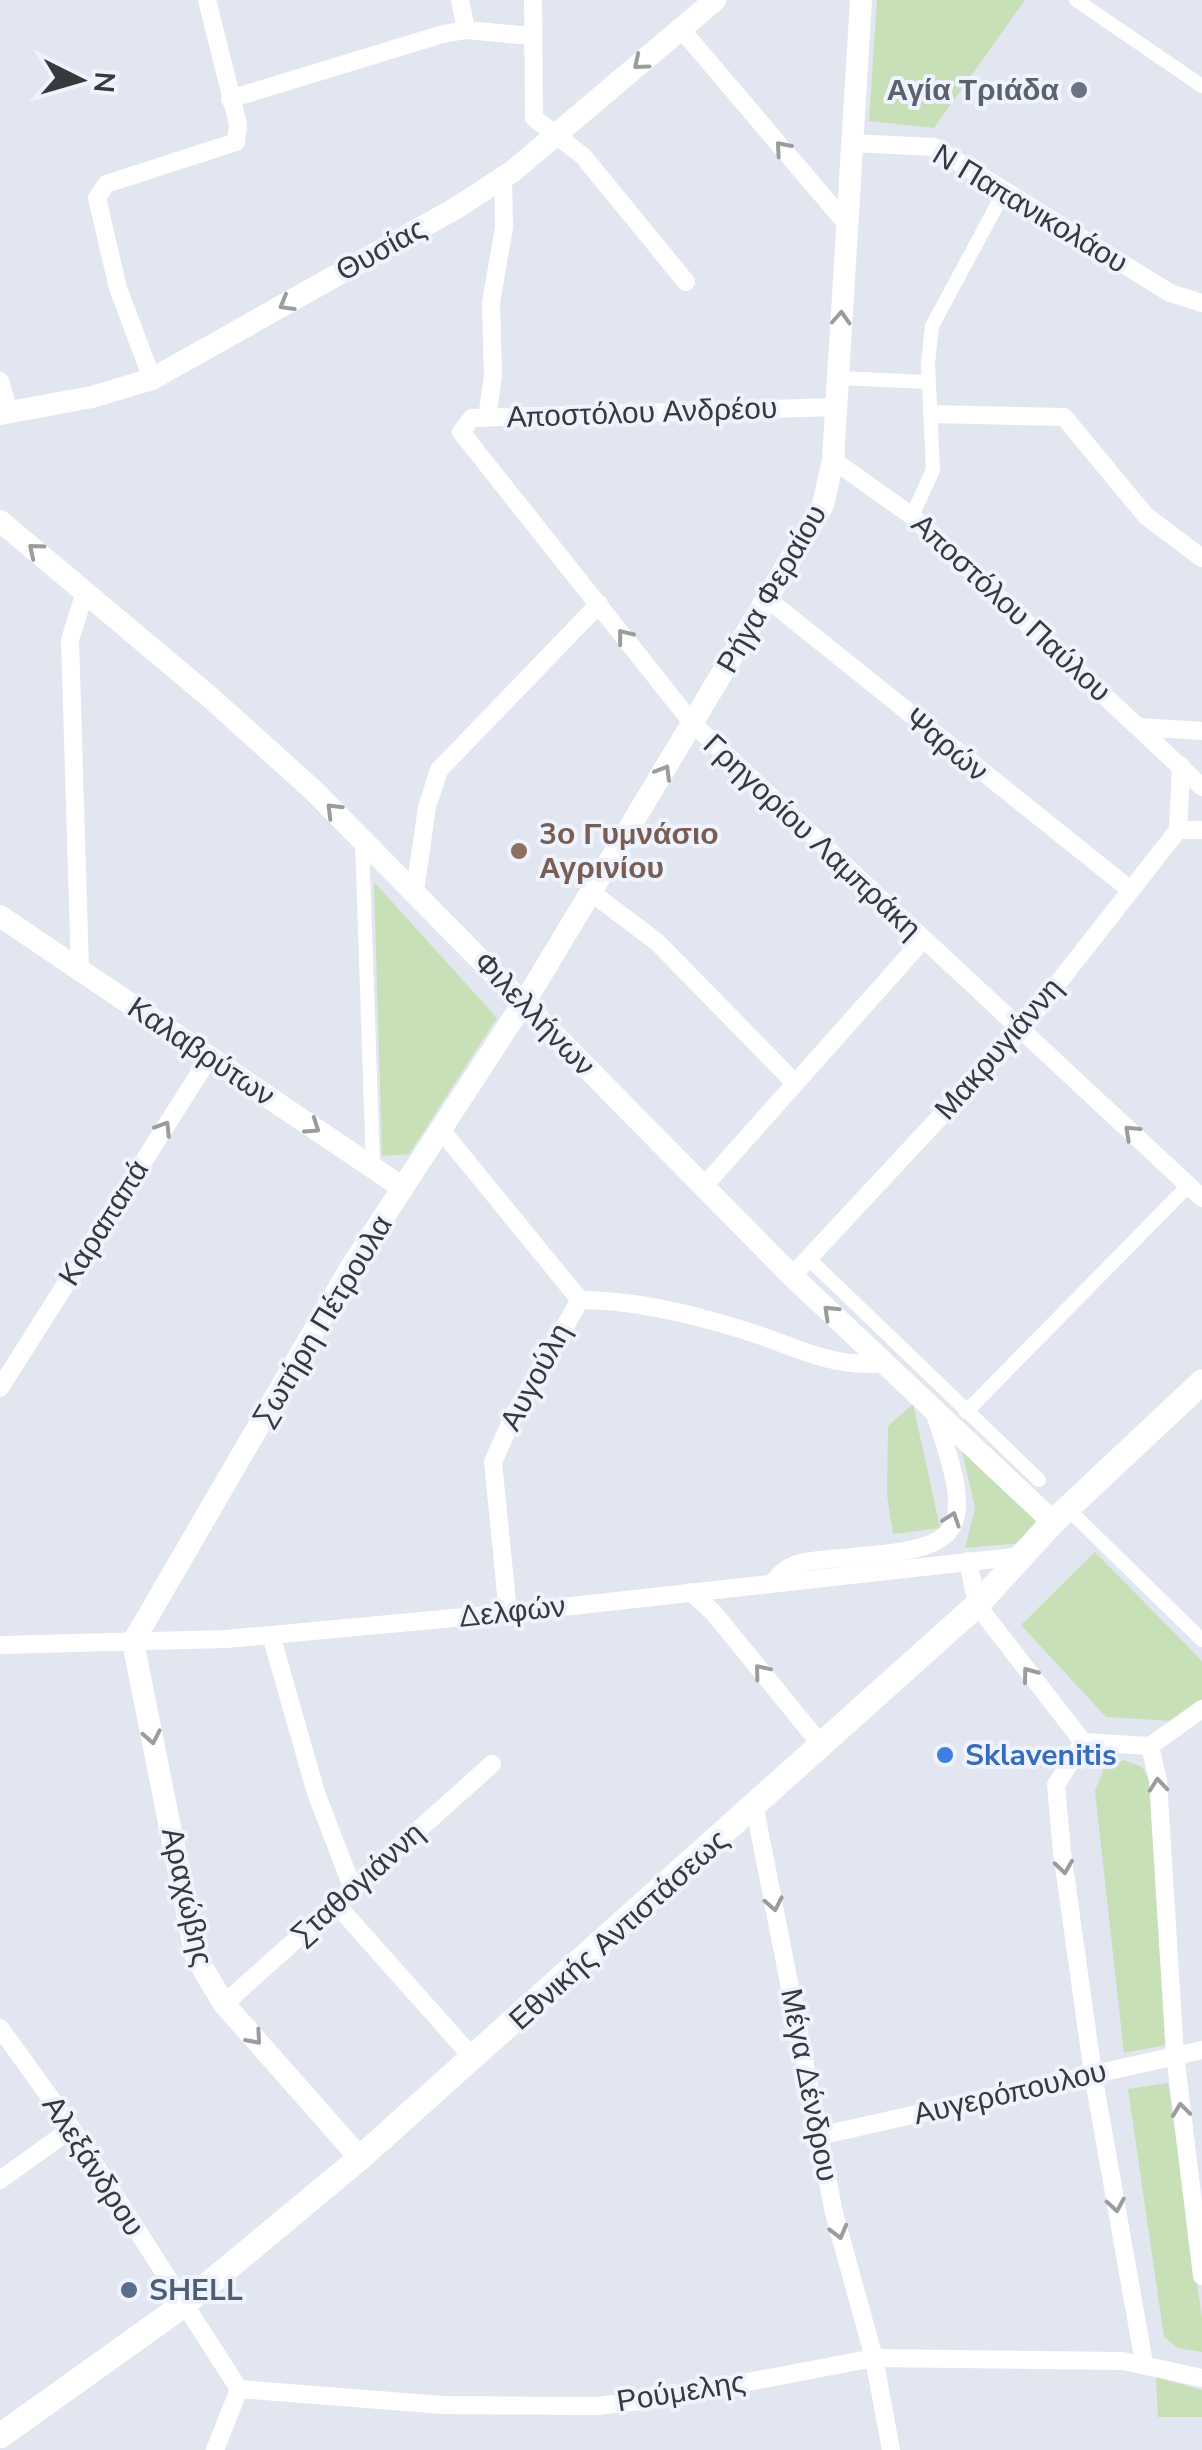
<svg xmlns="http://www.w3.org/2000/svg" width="1202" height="2450" viewBox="0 0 1202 2450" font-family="'Nunito Sans',sans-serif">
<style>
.green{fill:#c8e0b7}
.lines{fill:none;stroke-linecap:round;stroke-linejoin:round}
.pedestrian{stroke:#fff;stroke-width:14}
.minor{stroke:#fff;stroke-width:18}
.tertiary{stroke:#fff;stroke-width:22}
.secondary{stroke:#fff;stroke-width:25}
.oneway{stroke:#9b9c9e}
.worship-dot{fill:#6b7280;stroke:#eef3fd;stroke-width:4}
.education-dot{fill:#8d6e63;stroke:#eef3fd;stroke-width:4}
.shop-dot{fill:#3f7fe0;stroke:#eef3fd;stroke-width:4}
.service-dot{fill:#5c6f8a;stroke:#eef3fd;stroke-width:4}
.labels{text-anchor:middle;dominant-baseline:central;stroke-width:8;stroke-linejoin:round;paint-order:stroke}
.worship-label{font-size:30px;font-weight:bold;fill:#5b616d;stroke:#eef3fd;text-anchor:end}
.street-label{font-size:30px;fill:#37393d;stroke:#eef3fd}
.education-label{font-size:30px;font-weight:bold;fill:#785e54;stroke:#eef3fd;text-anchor:start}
.shop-label{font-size:30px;font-weight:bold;fill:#366cbe;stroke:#eef3fd;text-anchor:start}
.service-label{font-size:30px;font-weight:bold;fill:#4e5e75;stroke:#eef3fd;text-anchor:start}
</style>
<rect width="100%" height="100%" fill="#e1e6f0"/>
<!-- green -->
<g class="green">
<polygon points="877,0 1025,0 934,128 869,121"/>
<polygon points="374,882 497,1018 409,1154 382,1156"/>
<polygon points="913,1404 940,1528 893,1534 887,1495 888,1426"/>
<polygon points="962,1451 1040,1519 1020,1543 965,1548 975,1508"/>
<polygon points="1095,1552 1202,1661 1202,1707 1172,1721 1106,1717 1021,1625"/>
<polygon points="1124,1760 1142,1767 1151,1783 1166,2045 1124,2053 1095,1791 1104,1769"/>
<polygon points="1168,2083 1202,2318 1202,2352 1178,2348 1164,2337 1128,2089"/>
<polygon points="1156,2377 1202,2390 1202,2417 1158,2417"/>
</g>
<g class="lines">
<!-- pedestrian -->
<g class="pedestrian">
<polyline points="1076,0 1202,86"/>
<polyline points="838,378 928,382"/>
<polyline points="912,516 933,470 928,364 932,326 1003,194"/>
<polyline points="362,840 373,1167"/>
<polyline points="808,1258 1039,1480"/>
<polyline points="966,1412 1188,1186"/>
<polyline points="1067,1508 1202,1640"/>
</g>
<!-- minor -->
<g class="minor">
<polyline points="460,0 466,30"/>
<polyline points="533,0 534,118 583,156 686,282"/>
<polyline points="681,29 845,222"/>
<polyline points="230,99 443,34 466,30 531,36"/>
<polyline points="851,143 934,147 1170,293 1202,303"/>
<polyline points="152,379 118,288 97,198 106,184 236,142 238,124 207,0"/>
<polyline points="0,381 9,413"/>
<polyline points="836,407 472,418 461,432 693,724 1202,1198"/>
<polyline points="932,414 1064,417 1146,516 1202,558"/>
<polyline points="487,418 493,376 491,303 504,227 503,177"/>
<polyline points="833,460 912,516 1202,787"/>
<polyline points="766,598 1128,888"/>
<polyline points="1139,727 1202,731"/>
<polyline points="1178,830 1181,766"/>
<polyline points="415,891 427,807 439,770 599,604"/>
<polyline points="592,893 657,942 793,1081"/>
<polyline points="80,970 70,640 85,592"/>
<polyline points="441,1130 580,1300 514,1415 493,1462 508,1613"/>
<polyline points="704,1186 922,941"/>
<polyline points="792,1276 1022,1029 1178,830 1202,830"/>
<path d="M580 1300C634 1300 688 1313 740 1329 789 1343 830 1369 882 1363"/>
<polyline points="0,1388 209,1058"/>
<polyline points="968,1561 977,1605 1083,1742 1150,1746 1202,1709"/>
<path d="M774 1581C789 1562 806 1561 829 1559 957 1548 983 1548 934 1412"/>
<polyline points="691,1592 713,1612 823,1747"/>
<polyline points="271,1635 316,1793 353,1889"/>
<polyline points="0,1645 226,1639 508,1613 1023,1556"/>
<polyline points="1083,1742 1056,1785 1062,1852 1093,2074 1144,2363"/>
<polyline points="1150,1746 1158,1781 1175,2055 1202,2276"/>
<polyline points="755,1809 834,2213 874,2358 891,2450"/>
<polyline points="336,1904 474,2059"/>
<polyline points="224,2004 492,1764"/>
<polyline points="0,2028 65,2118 239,2389"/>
<polyline points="819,2136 1202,2050"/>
<polyline points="0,2180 60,2137 66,2129 65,2118"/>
<polyline points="239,2389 443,2405 597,2406 664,2398 874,2358 1123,2361 1202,2378"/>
<polyline points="215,2450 239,2389"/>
</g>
<!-- tertiary -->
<g class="tertiary">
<polyline points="0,414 92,397 152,379 458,207 513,171 715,0"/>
<polyline points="0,521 212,699 313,790 792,1276 1053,1522"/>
<polyline points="0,916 403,1188"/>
<polyline points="360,2158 224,2004 196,1957 133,1642 351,1267 535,985 823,505 833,460 861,0"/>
</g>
<!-- secondary -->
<polyline class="secondary" points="0,2436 182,2306 360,2158 977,1605 1053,1522 1202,1382"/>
</g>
<!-- one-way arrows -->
<defs><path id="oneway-chevron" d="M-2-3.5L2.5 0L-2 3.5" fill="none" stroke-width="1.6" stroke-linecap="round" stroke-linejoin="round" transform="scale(2.5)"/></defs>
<g class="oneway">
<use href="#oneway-chevron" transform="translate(640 63) rotate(140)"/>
<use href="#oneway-chevron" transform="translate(782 148) rotate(-131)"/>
<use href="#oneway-chevron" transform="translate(286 304) rotate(150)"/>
<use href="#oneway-chevron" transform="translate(841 318) rotate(-87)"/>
<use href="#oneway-chevron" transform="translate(35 550) rotate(-140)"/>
<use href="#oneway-chevron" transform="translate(624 636) rotate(-128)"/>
<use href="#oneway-chevron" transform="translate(664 772) rotate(-59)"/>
<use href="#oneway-chevron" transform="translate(333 810) rotate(-135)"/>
<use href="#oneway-chevron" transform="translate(313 1127) rotate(34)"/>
<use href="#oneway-chevron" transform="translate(164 1128) rotate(-58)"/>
<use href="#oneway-chevron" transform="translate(1131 1132) rotate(-137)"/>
<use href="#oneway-chevron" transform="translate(830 1312) rotate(-136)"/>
<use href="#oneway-chevron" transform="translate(952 1519) rotate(-71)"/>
<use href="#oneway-chevron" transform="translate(761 1671) rotate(-129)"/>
<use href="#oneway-chevron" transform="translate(1029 1674) rotate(-127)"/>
<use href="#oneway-chevron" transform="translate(152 1737) rotate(79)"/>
<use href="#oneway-chevron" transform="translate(1158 1785) rotate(-95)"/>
<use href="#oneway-chevron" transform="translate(1064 1867) rotate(82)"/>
<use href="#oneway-chevron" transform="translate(774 1904) rotate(79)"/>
<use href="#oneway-chevron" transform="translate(255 2038) rotate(49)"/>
<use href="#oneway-chevron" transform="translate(1181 2110) rotate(-97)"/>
<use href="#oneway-chevron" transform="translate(1116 2205) rotate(80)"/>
<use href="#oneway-chevron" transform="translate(839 2232) rotate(75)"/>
</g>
<!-- markers -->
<circle class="worship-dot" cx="1079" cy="90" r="10"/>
<circle class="education-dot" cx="519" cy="851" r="10"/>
<circle class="shop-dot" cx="945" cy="1755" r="10"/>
<circle class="service-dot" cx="129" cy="2290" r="10"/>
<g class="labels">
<!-- worship labels -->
<g class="worship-label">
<text x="1059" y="90">Αγία Τριάδα</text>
</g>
<!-- street labels -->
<g class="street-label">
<text transform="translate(1030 209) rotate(31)">Ν Παπανικολάου</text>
<text transform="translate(381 250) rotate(-29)">Θυσίας</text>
<text transform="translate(642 413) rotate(-2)">Αποστόλου Ανδρέου</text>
<text transform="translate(772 589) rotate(-60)">Ρήγα Φεραίου</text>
<text transform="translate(1011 608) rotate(43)">Αποστόλου Παύλου</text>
<text transform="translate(946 745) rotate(39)">Ψαρών</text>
<text transform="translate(812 837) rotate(43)">Γρηγορίου Λαμπράκη</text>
<text transform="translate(534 1014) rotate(46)">Φιλελλήνων</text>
<text transform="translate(999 1049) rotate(-49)">Μακρυγιάννη</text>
<text transform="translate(201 1052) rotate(34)">Καλαβρύτων</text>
<text transform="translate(104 1223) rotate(-58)">Καραπαπά</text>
<text transform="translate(323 1321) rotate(-59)">Σωτήρη Πέτρουλα</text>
<text transform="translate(536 1377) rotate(-62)">Αυγούλη</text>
<text transform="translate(512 1612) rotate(-6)">Δελφών</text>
<text transform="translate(358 1884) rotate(-42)">Σταθογιάννη</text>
<text transform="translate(187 1897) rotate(77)">Αραχώβης</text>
<text transform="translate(619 1930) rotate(-42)">Εθνικής Αντιστάσεως</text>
<text transform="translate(809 2085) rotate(79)">Μέγα Δένδρου</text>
<text transform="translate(1010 2093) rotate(-13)">Αυγερόπουλου</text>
<text transform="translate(93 2166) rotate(57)">Αλεξάνδρου</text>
<text transform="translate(681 2392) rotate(-9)">Ρούμελης</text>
</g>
<!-- education labels -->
<g class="education-label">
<text x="539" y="834">3ο Γυμνάσιο<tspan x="539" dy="34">Αγρινίου</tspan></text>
</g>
<!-- shop labels -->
<g class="shop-label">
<text x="965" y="1755">Sklavenitis</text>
</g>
<!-- service labels -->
<g class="service-label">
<text x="149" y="2290">SHELL</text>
</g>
</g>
<!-- north arrow -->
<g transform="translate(80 80) rotate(95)" stroke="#eef3fd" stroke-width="8" paint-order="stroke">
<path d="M0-8L18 38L0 25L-18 38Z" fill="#37393d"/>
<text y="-15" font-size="28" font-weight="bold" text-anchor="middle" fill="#37393d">N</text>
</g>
</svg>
